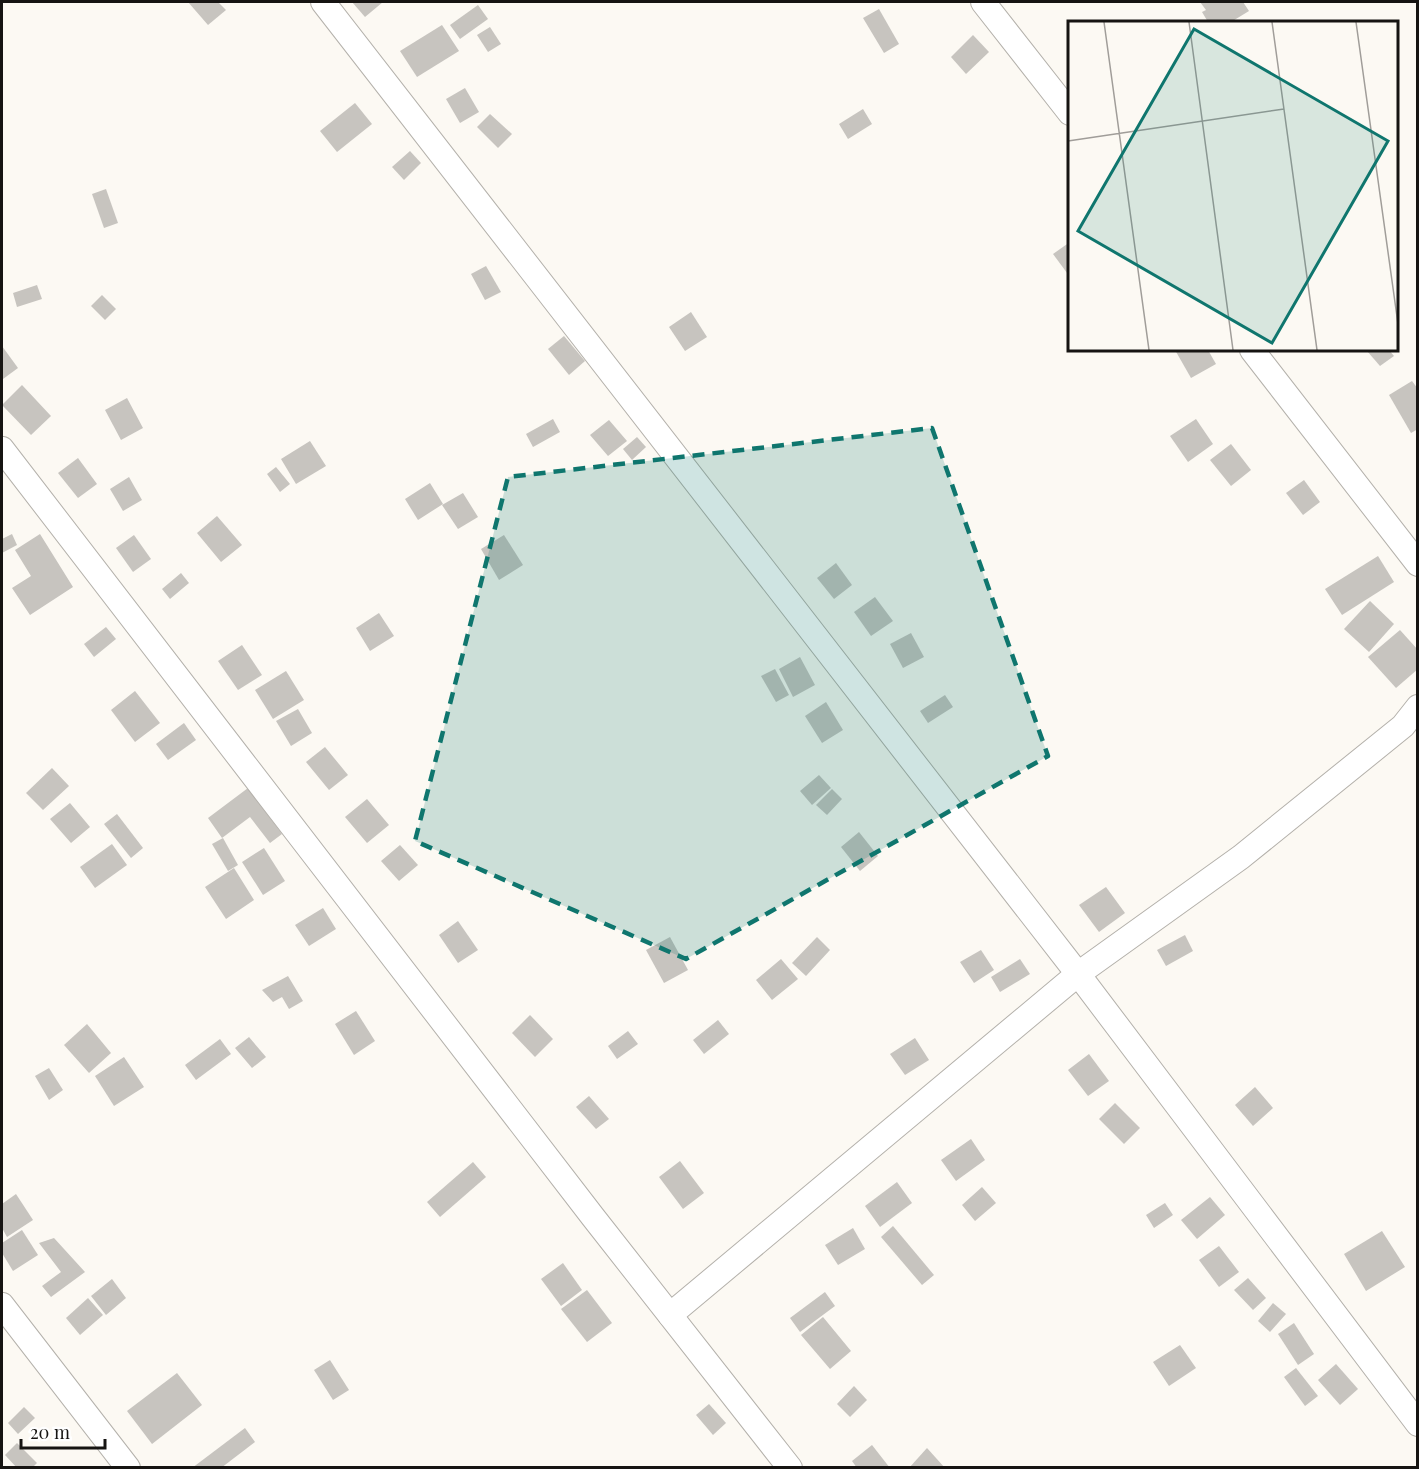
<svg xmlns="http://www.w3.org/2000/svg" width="1419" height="1469" viewBox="0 0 1419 1469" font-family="'Playfair Display',serif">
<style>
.building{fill:#c7c4bf}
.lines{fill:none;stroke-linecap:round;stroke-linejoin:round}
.minor-casing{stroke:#b4b1ab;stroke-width:26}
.minor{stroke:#fff;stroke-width:24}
.marked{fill:#0f766e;fill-opacity:0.2;stroke:#0f766e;stroke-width:4.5;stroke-dasharray:12 8;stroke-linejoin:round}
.inset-road{fill:none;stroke:#a09d99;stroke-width:1.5}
.view{fill:#0f766e;fill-opacity:0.15;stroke:#0f766e;stroke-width:3}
.inset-edge{fill:none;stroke:#161412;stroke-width:3}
</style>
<rect width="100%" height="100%" fill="#fcf9f3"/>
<!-- building -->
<g class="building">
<polygon points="188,2 218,2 226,10 208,25"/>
<polygon points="352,2 383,2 365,17"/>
<polygon points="1200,2 1243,2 1249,11 1231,22 1208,22 1202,12 1206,10"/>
<polygon points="478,5 488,19 460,39 450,25"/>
<polygon points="879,9 899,44 884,53 863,18"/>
<polygon points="442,25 459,51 417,77 400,51"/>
<polygon points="490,27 501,44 488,52 477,35"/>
<polygon points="973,35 989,52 966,74 951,57"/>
<polygon points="465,88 479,112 460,123 446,99"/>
<polygon points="355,103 372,124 337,152 320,131"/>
<polygon points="863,109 872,124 848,139 839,124"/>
<polygon points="490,114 512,134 498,148 477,127"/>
<polygon points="410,151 421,163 404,180 392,167"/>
<polygon points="106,189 118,223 104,228 92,194"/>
<polygon points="1070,242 1070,277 1053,254"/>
<polygon points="486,266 501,292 485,300 471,274"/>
<polygon points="37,285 42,299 17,307 13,293"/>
<polygon points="102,295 116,309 105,320 91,306"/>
<polygon points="691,312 707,337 685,351 669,327"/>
<polygon points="564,336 585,361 569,375 548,349"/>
<polygon points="2,346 18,368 3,379 2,377"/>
<polygon points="1175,350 1208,350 1216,364 1191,378"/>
<polygon points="1389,350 1394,356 1380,366 1367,351"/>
<polygon points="1412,381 1418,389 1418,429 1411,433 1389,395"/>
<polygon points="22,385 51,416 31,435 2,405"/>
<polygon points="127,398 143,428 121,440 105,410"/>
<polygon points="553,419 560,432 533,447 526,434"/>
<polygon points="1196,419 1213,444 1188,462 1170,436"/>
<polygon points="609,420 627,441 608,456 590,435"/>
<polygon points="637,437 646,447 632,460 623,449"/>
<polygon points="310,441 326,466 296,484 281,459"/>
<polygon points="1231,444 1251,470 1231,486 1210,460"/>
<polygon points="78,458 97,484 78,498 58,473"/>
<polygon points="276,467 290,484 280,492 267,474"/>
<polygon points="129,477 142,500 123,511 110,489"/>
<polygon points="1304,480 1320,502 1303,515 1286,493"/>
<polygon points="430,483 443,504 418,520 405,499"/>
<polygon points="463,493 478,517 458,529 442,505"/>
<polygon points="217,516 242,545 221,562 197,533"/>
<polygon points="12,534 17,545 2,553 2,539"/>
<polygon points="40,534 73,587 30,615 12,588 31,576 15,550"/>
<polygon points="134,535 151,559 133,572 116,548"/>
<polygon points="504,535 523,565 499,580 481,549"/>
<polygon points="1378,556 1394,582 1342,615 1325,589"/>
<polygon points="836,563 852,585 834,599 817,578"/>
<polygon points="181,573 189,583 170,599 162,589"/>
<polygon points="875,597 893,621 871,636 854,612"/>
<polygon points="1370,601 1394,624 1369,652 1344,629"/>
<polygon points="379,613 394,636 370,651 356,628"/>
<polygon points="106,627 116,639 94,657 84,644"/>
<polygon points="1400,630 1418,650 1418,669 1396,688 1368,657"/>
<polygon points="911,633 924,657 903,668 890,644"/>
<polygon points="242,645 262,675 238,690 218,661"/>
<polygon points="800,657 815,685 793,697 779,669"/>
<polygon points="775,669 789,695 776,702 761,676"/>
<polygon points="286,671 304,700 273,719 255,690"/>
<polygon points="135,691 160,723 135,742 111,710"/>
<polygon points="945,695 953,707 928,723 920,711"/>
<polygon points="826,702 843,730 822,743 805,716"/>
<polygon points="298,709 312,733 291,746 276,721"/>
<polygon points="184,723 196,740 168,760 156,744"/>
<polygon points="325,747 348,775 329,790 306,762"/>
<polygon points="52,768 69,786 43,810 26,793"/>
<polygon points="819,775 831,788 812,805 800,791"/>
<polygon points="248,788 282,834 270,843 250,817 222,838 208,818"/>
<polygon points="832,789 842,799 827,815 816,805"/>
<polygon points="367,799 389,825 367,843 345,817"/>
<polygon points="70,803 90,827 71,843 50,819"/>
<polygon points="117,814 143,848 131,858 104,824"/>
<polygon points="859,832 878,856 860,871 841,847"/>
<polygon points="223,838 238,865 228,871 212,844"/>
<polygon points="112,844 127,865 95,888 80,867"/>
<polygon points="400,845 418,865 399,881 381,861"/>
<polygon points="264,848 285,881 263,895 242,862"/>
<polygon points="234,868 254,900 226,919 205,887"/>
<polygon points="1106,887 1125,913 1099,932 1079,905"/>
<polygon points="323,908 336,929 309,946 295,925"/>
<polygon points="458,921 478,950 458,963 439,935"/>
<polygon points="1185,935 1193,951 1166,966 1157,950"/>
<polygon points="670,937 688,970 664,983 646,950"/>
<polygon points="817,937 830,950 806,976 792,963"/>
<polygon points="981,950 994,970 974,983 960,962"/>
<polygon points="781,959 798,979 772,1000 756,980"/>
<polygon points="1020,959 1030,974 1000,992 991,977"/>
<polygon points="288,976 303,1001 289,1009 282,997 273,1002 262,990"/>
<polygon points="356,1011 375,1041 354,1055 335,1024"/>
<polygon points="530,1015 553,1039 535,1057 512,1033"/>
<polygon points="718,1020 729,1034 704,1054 693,1040"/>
<polygon points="87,1024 111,1053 89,1073 64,1045"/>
<polygon points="628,1031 638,1044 617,1059 608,1046"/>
<polygon points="249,1037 266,1057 252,1068 235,1048"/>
<polygon points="915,1038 929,1060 905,1075 890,1054"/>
<polygon points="220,1039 231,1054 196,1080 185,1065"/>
<polygon points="1089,1054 1109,1081 1088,1096 1068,1070"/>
<polygon points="124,1057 144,1087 114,1106 95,1076"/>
<polygon points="49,1068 63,1090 49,1100 35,1076"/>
<polygon points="1255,1087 1273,1108 1253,1126 1235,1105"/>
<polygon points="589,1096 609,1119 596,1129 576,1107"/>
<polygon points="1115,1103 1140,1128 1124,1144 1099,1119"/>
<polygon points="971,1139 985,1160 956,1181 941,1160"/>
<polygon points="680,1161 704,1193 683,1209 659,1177"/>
<polygon points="473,1162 486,1177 440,1217 427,1202"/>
<polygon points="897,1182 912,1203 880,1227 865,1206"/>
<polygon points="982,1187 996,1203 975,1221 962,1205"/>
<polygon points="16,1194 33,1220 7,1237 2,1228 2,1204"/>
<polygon points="1210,1197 1225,1215 1197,1239 1181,1220"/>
<polygon points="1165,1203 1173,1215 1154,1228 1146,1215"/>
<polygon points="893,1226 934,1275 922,1285 881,1237"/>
<polygon points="853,1228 865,1249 838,1265 825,1245"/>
<polygon points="22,1230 38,1255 13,1271 2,1253 2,1243"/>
<polygon points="1382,1231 1405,1267 1366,1291 1344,1254"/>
<polygon points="54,1238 85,1272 51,1297 42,1286 61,1272 39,1243"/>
<polygon points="1219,1246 1239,1272 1219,1287 1199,1260"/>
<polygon points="563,1263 582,1290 561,1306 541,1279"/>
<polygon points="1248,1278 1266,1298 1253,1310 1234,1290"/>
<polygon points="112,1279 126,1298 106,1315 91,1296"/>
<polygon points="587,1290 612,1323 587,1342 561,1309"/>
<polygon points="825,1292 835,1306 800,1332 790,1318"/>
<polygon points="88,1298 103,1315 80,1335 66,1318"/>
<polygon points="1273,1303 1286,1314 1270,1332 1258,1321"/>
<polygon points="823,1317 851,1351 830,1369 801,1335"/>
<polygon points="1294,1323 1314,1354 1298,1365 1278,1334"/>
<polygon points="1180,1345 1196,1368 1169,1386 1153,1362"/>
<polygon points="330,1360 349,1390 333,1400 314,1370"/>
<polygon points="1336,1364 1358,1389 1340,1405 1318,1380"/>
<polygon points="1296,1368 1318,1396 1305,1406 1284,1377"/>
<polygon points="177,1373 202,1405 152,1444 127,1411"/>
<polygon points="854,1386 867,1400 850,1417 837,1404"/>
<polygon points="709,1404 726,1423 713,1435 696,1415"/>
<polygon points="24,1407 35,1418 18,1434 8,1423"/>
<polygon points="245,1428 255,1442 221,1468 192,1468"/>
<polygon points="17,1443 37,1463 32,1468 17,1468 5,1455"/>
<polygon points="872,1445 890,1468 857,1468 852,1461"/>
<polygon points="927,1448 945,1468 909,1468"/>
</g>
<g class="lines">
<!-- minor casing -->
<g class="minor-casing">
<g id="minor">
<polyline points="323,2 1078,974 1418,1424"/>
<polyline points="983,2 1070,113"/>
<polyline points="1252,350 1418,564"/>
<polyline points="2,449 593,1217 790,1468"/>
<polyline points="2,1305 128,1468"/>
<polyline points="670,1315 1078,974 1241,857 1403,726 1418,707"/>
</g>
</g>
<!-- minor -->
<use href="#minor" class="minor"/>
</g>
<!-- marked area -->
<path class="marked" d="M932 428 1048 756 686 959 415 841 508 477Z"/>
<!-- overview -->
<g transform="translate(1068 21)">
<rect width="330" height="330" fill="#fcf9f3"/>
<path class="inset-road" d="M36 1 81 329M121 1 165 329M204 1 249 329M288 1 330 303M0 120 216 88"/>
<path class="view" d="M126 8 320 120 204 322 10 210Z"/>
<rect width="330" height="330" class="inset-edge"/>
</g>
<!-- border -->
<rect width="1419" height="1469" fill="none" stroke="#161412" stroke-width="6"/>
<!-- scale -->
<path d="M21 1439v9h84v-9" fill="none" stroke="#161412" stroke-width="3"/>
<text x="30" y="1439" font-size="18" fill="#161412" stroke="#ffffff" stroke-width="4.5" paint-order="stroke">20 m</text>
</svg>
